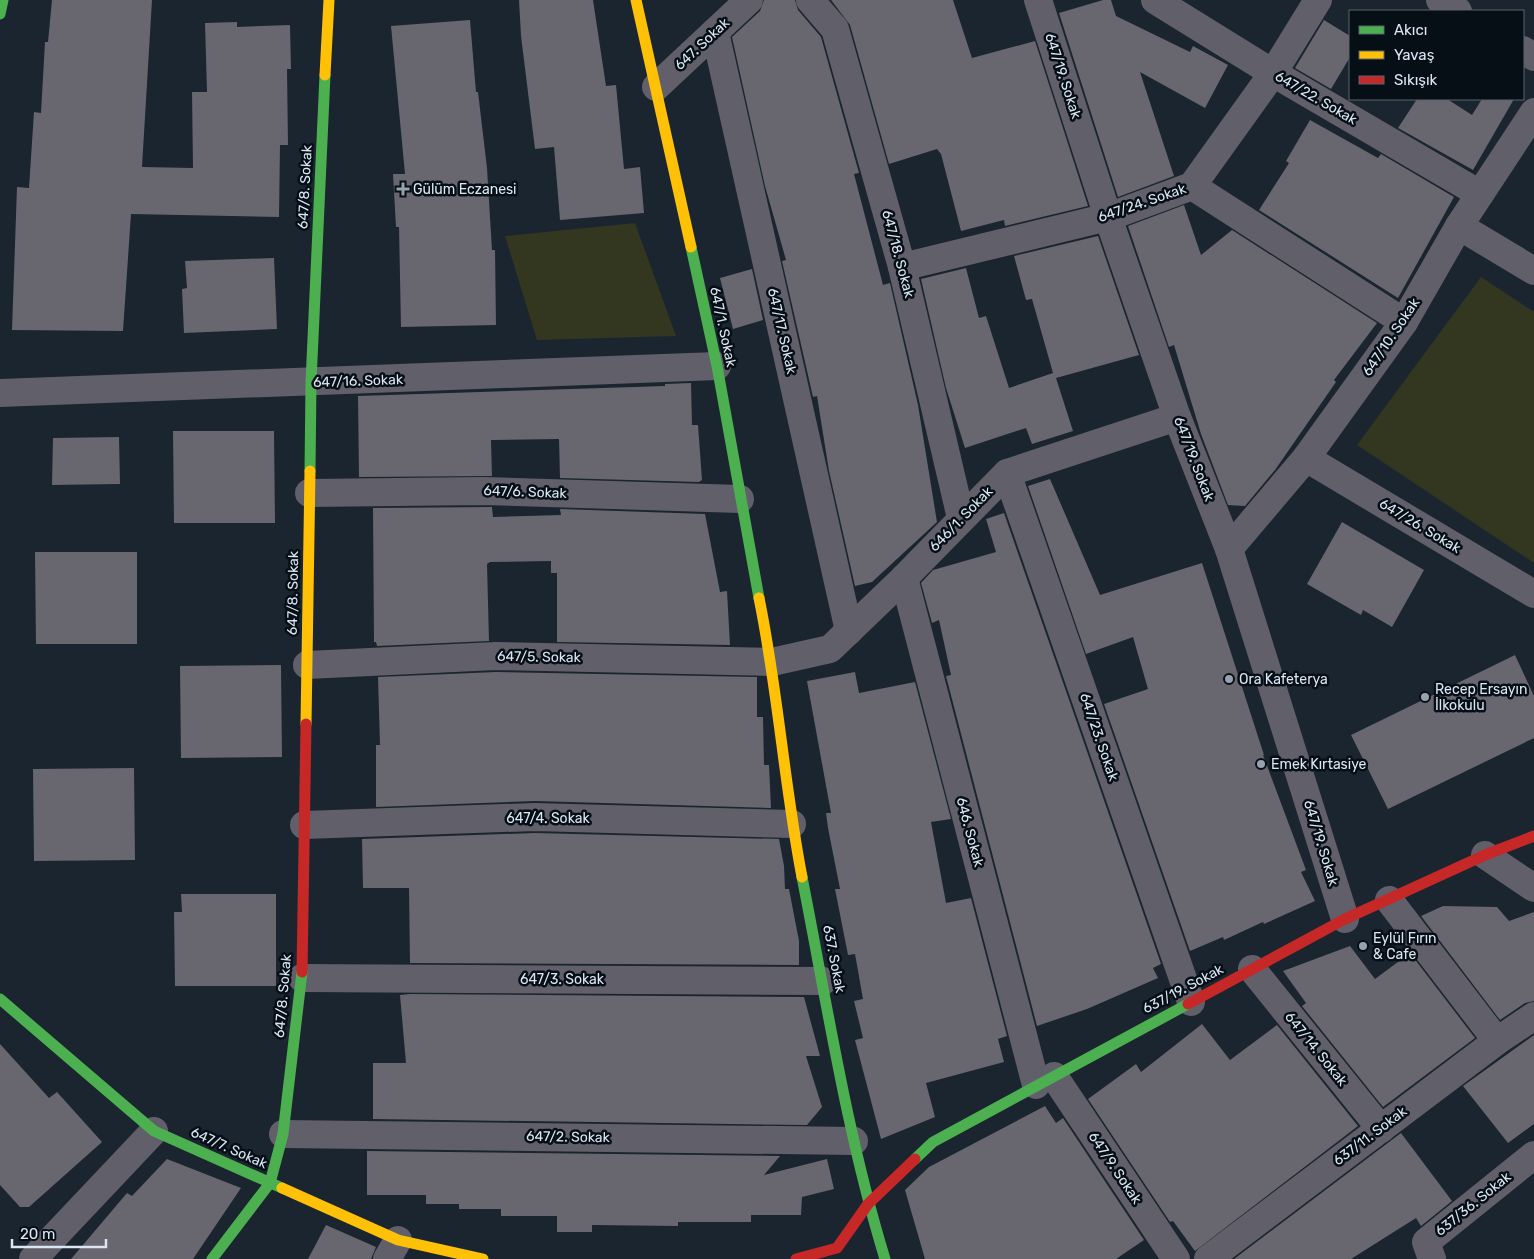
<svg xmlns="http://www.w3.org/2000/svg" width="1534" height="1259" viewBox="0 0 1534 1259" font-family="Rubik,sans-serif">
<style>
.green{fill:#333720}
.building{fill:#68666e}
.lines{fill:none;stroke-linecap:round;stroke-linejoin:round}
.street{stroke:#615f6a;stroke-width:28}
.fast{stroke:#4caf50;stroke-width:11}
.slow{stroke:#ffc107;stroke-width:11}
.jam{stroke:#c62828;stroke-width:11}
.poi-dot{fill:#97a2ae;stroke:#060e16;stroke-width:2}
.labels{text-anchor:middle;dominant-baseline:central;stroke-width:5;stroke-linejoin:round;paint-order:stroke}
.street-label{font-size:14px;fill:#dae6f3;stroke:#060e16}
.poi-label{font-size:14px;fill:#dae6f3;stroke:#060e16;text-anchor:start}
</style>
<rect width="100%" height="100%" fill="#1a252f"/>
<!-- green -->
<g class="green">
<polygon points="635,223 676,336 537,340 505,236"/>
<polygon points="1481,277 1534,312 1534,563 1357,445"/>
</g>
<!-- building -->
<g class="building">
<polygon points="52,0 152,0 142,167 193,168 192,92 207,92 205,23 237,22 237,27 290,25 291,69 287,69 288,145 280,145 279,217 131,214 123,331 12,330 17,187 29,188 34,112 41,113 45,42 48,42"/>
<polygon points="519,0 593,0 606,86 616,85 624,169 640,167 644,213 560,220 554,147 535,149 521,36"/>
<polygon points="764,0 795,0 798,10 821,37 859,173 854,174 883,285 890,283 918,405 937,522 872,582 855,586 829,471 817,396 813,397 782,261 786,260 765,186 732,37 760,11"/>
<polygon points="831,0 953,0 972,58 1035,41 1088,206 1005,226 1004,220 961,231 941,154 937,149 889,164 850,25"/>
<polygon points="1103,0 1111,0 1116,16 1190,52 1193,46 1228,65 1205,108 1140,72 1174,176 1118,197 1059,13"/>
<polygon points="470,20 476,92 478,92 487,168 492,250 495,250 496,325 401,327 399,227 396,227 393,174 405,174 391,26"/>
<polygon points="1324,20 1350,36 1350,57 1331,89 1295,68"/>
<polygon points="1417,99 1447,99 1472,115 1482,99 1514,99 1473,170 1398,128"/>
<polygon points="1310,120 1378,158 1381,154 1454,197 1398,298 1259,210 1289,163 1286,161"/>
<polygon points="1184,205 1201,255 1232,230 1377,323 1334,380 1336,382 1275,470 1245,506 1228,505 1201,434 1174,345 1169,347 1128,226"/>
<polygon points="1098,236 1139,355 1056,378 1073,431 1032,444 1026,428 965,448 946,388 921,279 966,268 979,318 986,316 1009,388 1053,373 1032,299 1026,300 1014,256"/>
<polygon points="274,258 277,329 184,333 182,289 187,288 185,261"/>
<polygon points="752,269 763,320 733,329 720,278"/>
<polygon points="691,383 692,425 698,425 702,480 699,482 560,478 559,439 491,440 492,476 359,477 358,396 665,386 665,384"/>
<polygon points="173,431 274,431 275,523 174,523"/>
<polygon points="119,437 120,484 52,485 53,438"/>
<polygon points="1050,479 1100,595 1202,563 1264,755 1263,755 1306,870 1301,872 1315,901 1264,924 1263,922 1224,940 1223,937 1190,951 1104,704 1148,689 1133,637 1086,654 1028,486"/>
<polygon points="492,507 493,517 561,515 560,509 705,514 720,592 727,591 730,645 557,642 557,573 551,573 551,561 490,562 487,564 489,641 377,646 376,642 374,642 373,508"/>
<polygon points="1004,513 1161,964 1153,968 1158,978 1087,1009 1037,1026 946,676 951,675 939,620 932,623 921,583 933,570 996,552 986,519"/>
<polygon points="1342,522 1424,570 1392,627 1363,610 1361,615 1307,584"/>
<polygon points="35,552 137,552 137,644 36,644"/>
<polygon points="1515,655 1534,696 1534,738 1388,809 1351,735"/>
<polygon points="281,665 282,757 181,758 180,666"/>
<polygon points="496,672 757,677 757,717 763,717 764,765 769,765 771,808 535,801 376,807 376,745 380,745 378,677"/>
<polygon points="855,672 859,693 915,682 951,819 931,822 946,903 971,898 1007,1036 998,1039 1004,1062 926,1083 935,1117 881,1139 855,1040 863,1038 854,1001 863,999 855,954 848,955 835,889 840,889 828,828 826,813 831,813 807,681"/>
<polygon points="134,768 135,860 34,861 33,769"/>
<polygon points="535,833 779,839 784,866 785,889 789,889 799,941 799,965 410,963 409,888 363,888 362,839"/>
<polygon points="181,894 276,894 276,986 175,986 174,912 182,912"/>
<polygon points="1443,906 1497,907 1509,921 1534,912 1534,1001 1525,1003 1500,1020 1421,916"/>
<polygon points="1350,946 1375,979 1410,953 1475,1038 1383,1107 1302,1006 1306,1003 1283,971"/>
<polygon points="410,994 804,997 820,1056 806,1056 822,1107 807,1125 373,1119 373,1063 406,1063 400,995"/>
<polygon points="1202,1024 1230,1060 1277,1025 1358,1126 1195,1251 1173,1221 1170,1222 1088,1099 1136,1064 1141,1072"/>
<polygon points="1534,1035 1534,1124 1508,1143 1463,1086"/>
<polygon points="0,1044 49,1098 57,1092 102,1142 29,1207 20,1207 0,1185"/>
<polygon points="1045,1106 1056,1123 1063,1118 1144,1240 1116,1259 925,1259 905,1190 929,1167"/>
<polygon points="1401,1133 1452,1201 1421,1226 1416,1218 1351,1259 1234,1259"/>
<polygon points="367,1151 780,1156 764,1175 827,1159 834,1189 802,1197 801,1215 751,1215 751,1222 678,1222 678,1226 592,1225 592,1232 557,1232 557,1216 501,1216 501,1209 459,1209 459,1204 426,1204 426,1195 367,1195"/>
<polygon points="167,1159 241,1188 193,1259 71,1259 127,1193 132,1196"/>
<polygon points="326,1225 376,1247 371,1259 308,1259"/>
</g>
<g class="lines">
<!-- street -->
<g class="street">
<polyline points="810,0 835,29 902,267 961,518"/>
<polyline points="1038,0 1108,217 1177,417 1229,549 1345,919"/>
<polyline points="1155,0 1273,73 1480,194"/>
<polyline points="1440,0 1458,11"/>
<polyline points="715,32 849,631"/>
<polyline points="1523,50 1534,57"/>
<polyline points="656,87 749,0"/>
<polyline points="1192,186 1404,322"/>
<polyline points="1459,226 1534,271"/>
<polyline points="902,267 1108,217 1192,186 1273,73 1318,0"/>
<polyline points="0,393 717,366"/>
<polyline points="1306,458 1534,594"/>
<polyline points="1007,473 1191,1002"/>
<polyline points="309,493 484,491 740,499"/>
<polyline points="1229,549 1306,458 1404,322 1459,226 1534,112"/>
<polyline points="904,578 1036,1085"/>
<polyline points="307,665 496,656 772,662 830,649 904,578 1007,473 1177,417"/>
<polyline points="304,825 535,817 792,824"/>
<polyline points="1485,855 1534,888"/>
<polyline points="1389,900 1497,1041"/>
<polyline points="1252,969 1381,1129"/>
<polyline points="302,978 823,981"/>
<polyline points="1054,1076 1176,1259"/>
<polyline points="283,1134 854,1141"/>
<polyline points="33,1259 154,1131"/>
<polyline points="387,1259 398,1240"/>
<polyline points="1208,1259 1497,1041 1534,1016"/>
<polyline points="1432,1259 1426,1242 1534,1155"/>
</g>
<!-- fast -->
<g class="fast">
<polyline points="0,14 3,0"/>
<polyline points="691,247 717,366 759,598"/>
<polyline points="310,471 311,382 325,75"/>
<path d="M802 877C827 1004 847 1135 885 1259"/>
<polyline points="0,999 154,1131 282,1188"/>
<polyline points="915,1159 933,1142 1188,1004"/>
<polyline points="212,1259 270,1183 283,1134 302,972"/>
</g>
<!-- slow -->
<g class="slow">
<polyline points="636,0 691,247"/>
<polyline points="325,75 329,0"/>
<path d="M759 598C778 690 784 784 802 877"/>
<polyline points="306,724 310,471"/>
<polyline points="282,1188 398,1240 483,1259"/>
</g>
<!-- jam -->
<g class="jam">
<polyline points="302,972 306,724"/>
<polyline points="1188,1004 1345,919 1485,855 1534,836"/>
<polyline points="796,1259 837,1248 868,1204 915,1159"/>
</g>
</g>
<!-- markers -->
<g class="poi-dot">
<path d="M400.5 181.5h5v5h5v5h-5v5h-5v-5h-5v-5h5z"/>
<circle cx="1229" cy="679" r="5"/>
<circle cx="1425" cy="697" r="5"/>
<circle cx="1261" cy="764" r="5"/>
<circle cx="1363" cy="946" r="5"/>
</g>
<g class="labels">
<!-- street labels -->
<g class="street-label">
<text transform="translate(702 44) rotate(-43)">647. Sokak</text>
<text transform="translate(1063 76) rotate(72)">647/19. Sokak</text>
<text transform="translate(1316 98) rotate(30)">647/22. Sokak</text>
<text transform="translate(305 187) rotate(-87)">647/8. Sokak</text>
<text transform="translate(1142 203) rotate(-19)">647/24. Sokak</text>
<text transform="translate(898 254) rotate(75)">647/18. Sokak</text>
<text transform="translate(723 327) rotate(78)">647/1. Sokak</text>
<text transform="translate(782 331) rotate(77)">647/17. Sokak</text>
<text transform="translate(1391 337) rotate(-56)">647/10. Sokak</text>
<text transform="translate(358 381) rotate(-2)">647/16. Sokak</text>
<text transform="translate(1194 459) rotate(69)">647/19. Sokak</text>
<text transform="translate(525 492) rotate(2)">647/6. Sokak</text>
<text transform="translate(961 519) rotate(-46)">646/1. Sokak</text>
<text transform="translate(1420 526) rotate(31)">647/26. Sokak</text>
<text transform="translate(293 593) rotate(-89)">647/8. Sokak</text>
<text transform="translate(539 657) rotate(1)">647/5. Sokak</text>
<text transform="translate(1099 737) rotate(71)">647/23. Sokak</text>
<text x="548" y="818">647/4. Sokak</text>
<text transform="translate(970 832) rotate(75)">646. Sokak</text>
<text transform="translate(1321 843) rotate(73)">647/19. Sokak</text>
<text transform="translate(834 959) rotate(79)">637. Sokak</text>
<text x="562" y="979">647/3. Sokak</text>
<text transform="translate(1183 989) rotate(-28)">637/19. Sokak</text>
<text transform="translate(283 996) rotate(-85)">647/8. Sokak</text>
<text transform="translate(1316 1049) rotate(51)">647/14. Sokak</text>
<text transform="translate(1370 1136) rotate(-37)">637/11. Sokak</text>
<text transform="translate(568 1137) rotate(1)">647/2. Sokak</text>
<text transform="translate(229 1148) rotate(24)">647/7. Sokak</text>
<text transform="translate(1115 1168) rotate(56)">647/9. Sokak</text>
<text transform="translate(1473 1204) rotate(-39)">637/36. Sokak</text>
</g>
<!-- poi labels -->
<g class="poi-label">
<text x="413" y="189">Gülüm Eczanesi</text>
<text x="1239" y="679">Ora Kafeterya</text>
<text x="1435" y="689">Recep Ersayın<tspan x="1435" dy="16">İlkokulu</tspan></text>
<text x="1271" y="764">Emek Kırtasiye</text>
<text x="1373" y="938">Eylül Fırın<tspan x="1373" dy="16">&amp; Cafe</tspan></text>
</g>
</g>
<!-- legend -->
<rect x="1349" y="10" width="175" height="90" fill="#060e16" stroke="#5b646e"/>
<rect x="1359" y="26" width="25" height="8" fill="#4caf50" stroke="#5b646e"/>
<text x="1394" y="35" font-size="15" fill="#dae6f3">Akıcı</text>
<rect x="1359" y="51" width="25" height="8" fill="#ffc107" stroke="#5b646e"/>
<text x="1394" y="60" font-size="15" fill="#dae6f3">Yavaş</text>
<rect x="1359" y="76" width="25" height="8" fill="#c62828" stroke="#5b646e"/>
<text x="1394" y="85" font-size="15" fill="#dae6f3">Sıkışık</text>
<!-- scale -->
<path d="M12 1239v8h94v-8" fill="none" stroke="#dae6f3" stroke-width="2.5"/>
<text x="20" y="1239" font-size="15" fill="#dae6f3" stroke="#060e16" stroke-width="4" paint-order="stroke">20 m</text>
</svg>
